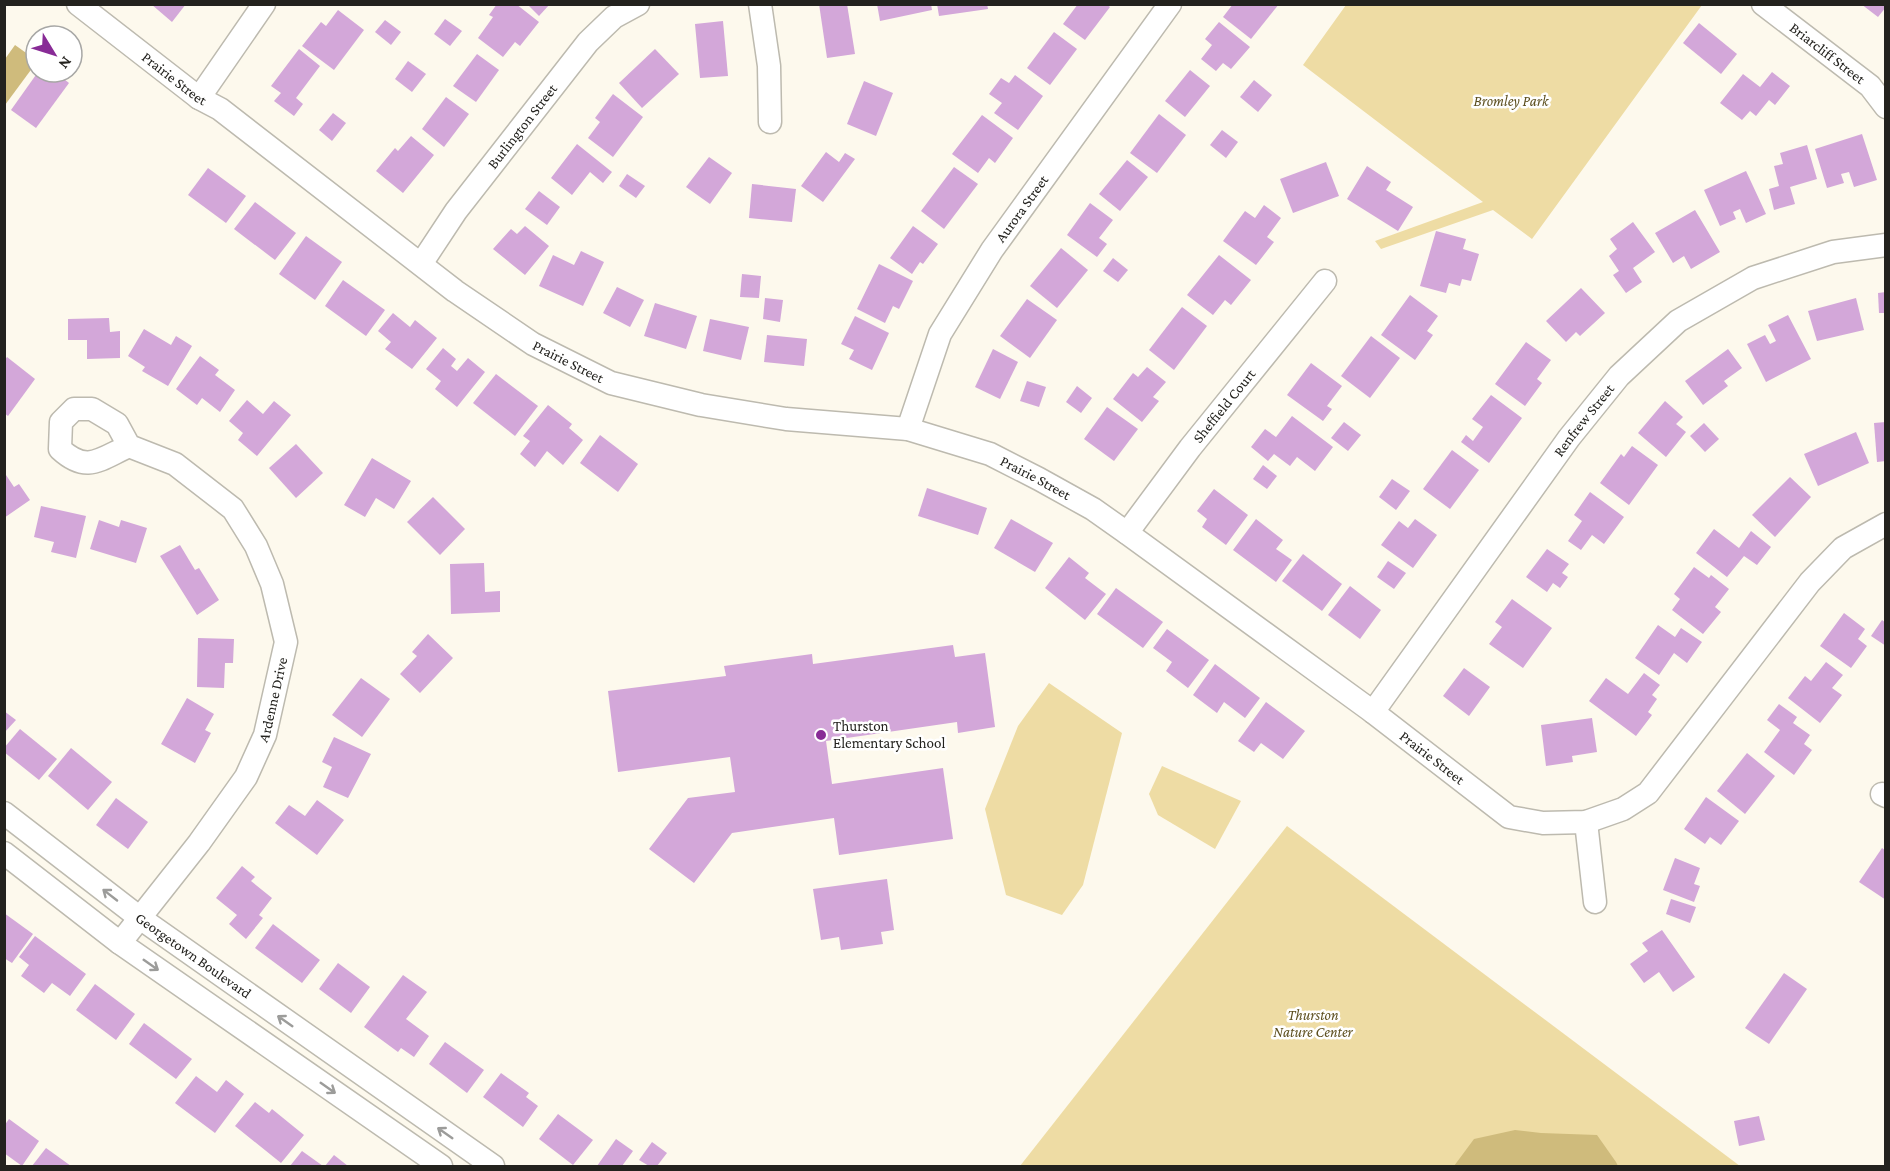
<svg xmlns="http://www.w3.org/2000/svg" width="1890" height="1171" viewBox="0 0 1890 1171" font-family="'Crimson Pro',serif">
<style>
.green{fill:#eedca4}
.water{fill:#cfbb7c}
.building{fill:#d3a7d9}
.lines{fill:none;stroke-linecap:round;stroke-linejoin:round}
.minor-casing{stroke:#bdbaaf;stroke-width:25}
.minor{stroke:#fff;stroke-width:22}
.oneway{stroke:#9c9c9a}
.poi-dot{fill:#882b96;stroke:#fff;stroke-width:2}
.labels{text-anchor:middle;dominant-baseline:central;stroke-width:5;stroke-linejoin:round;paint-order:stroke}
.street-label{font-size:15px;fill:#23221e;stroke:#fff}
.park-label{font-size:15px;font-style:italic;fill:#5d4f1f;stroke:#fff}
.poi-label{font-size:15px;fill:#23221e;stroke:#fff;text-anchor:start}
</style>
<rect width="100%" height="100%" fill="#fdf9ed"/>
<!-- green -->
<g class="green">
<polygon points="1346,5 1346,4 1702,5 1532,239 1493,210 1381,249 1375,241 1483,202 1303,65"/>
<polygon points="1049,683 1122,733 1083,885 1062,915 1006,895 985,809 1018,726"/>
<polygon points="1162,766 1241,801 1215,849 1158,815 1149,794"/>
<polygon points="1287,826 1740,1166 1020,1166"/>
</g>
<!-- water -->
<g class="water">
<polygon points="15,45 36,60 36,63 5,105 5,59"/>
<polygon points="1515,1130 1541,1133 1597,1135 1616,1162 1618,1166 1454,1166 1474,1139"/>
</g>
<!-- building -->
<g class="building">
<polygon points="151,4 186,4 172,22"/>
<polygon points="497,4 516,4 539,22 520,46 515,42 503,57 478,38 493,17 489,15"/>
<polygon points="527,4 550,4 539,16"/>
<polygon points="819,4 847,4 855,54 827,58"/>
<polygon points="877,4 931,4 932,10 880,21"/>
<polygon points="937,4 987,4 988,9 939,16"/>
<polygon points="1078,4 1106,4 1110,7 1085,40 1063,24"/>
<polygon points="1233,4 1279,4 1251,39 1223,17"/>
<polygon points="1861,4 1886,4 1886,7 1878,17"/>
<polygon points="338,10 364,30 334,70 302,46 321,22 326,26"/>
<polygon points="445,19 462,31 450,46 434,34"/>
<polygon points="385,20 401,32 391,45 375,32"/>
<polygon points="723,21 728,76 700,78 695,24"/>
<polygon points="1219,22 1250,47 1231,69 1223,63 1216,71 1201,59 1212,45 1205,39"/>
<polygon points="1699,23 1737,54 1721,74 1683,43"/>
<polygon points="1054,32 1077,49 1050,85 1027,68"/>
<polygon points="299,49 320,66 296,98 303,104 294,116 274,101 281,93 271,86"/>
<polygon points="655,49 679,74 642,108 619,83"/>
<polygon points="477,54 499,70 476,102 453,86"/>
<polygon points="408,61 426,74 412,92 395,79"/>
<polygon points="1190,70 1210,86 1185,117 1165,101"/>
<polygon points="38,72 55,72 69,83 36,128 11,110"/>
<polygon points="1772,72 1790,86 1775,105 1769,100 1756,116 1750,111 1742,120 1720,103 1743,74 1760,87"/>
<polygon points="1015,75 1043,96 1018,130 994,113 1002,103 989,94 1001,78 1009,83"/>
<polygon points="1254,80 1272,95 1258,112 1240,97"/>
<polygon points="864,81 893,93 876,136 847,124"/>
<polygon points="613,94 643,117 613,157 588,138 600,122 595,118"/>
<polygon points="446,97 469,114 444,147 422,129"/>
<polygon points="333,113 346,123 332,141 319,130"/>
<polygon points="1159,114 1186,135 1157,173 1130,153"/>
<polygon points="982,115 1013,138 995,163 989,158 978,173 952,154"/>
<polygon points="1222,130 1238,142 1226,158 1210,145"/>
<polygon points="1862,134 1877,180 1854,187 1849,172 1841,174 1844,183 1827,188 1815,149"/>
<polygon points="411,136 434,155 403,193 376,171 395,148 398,151"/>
<polygon points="577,144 612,172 603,183 590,172 572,195 551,178"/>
<polygon points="1807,145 1817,179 1790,187 1795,204 1774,210 1769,189 1779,186 1774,166 1783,164 1780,153"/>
<polygon points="826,152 839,162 845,153 855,159 823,202 801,186"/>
<polygon points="709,157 732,173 710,204 686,187"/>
<polygon points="1127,160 1148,177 1120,211 1099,194"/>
<polygon points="1326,162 1339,196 1293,213 1280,179"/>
<polygon points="1367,166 1391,182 1386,190 1413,207 1398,231 1347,199"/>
<polygon points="954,167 978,184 944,229 921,211"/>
<polygon points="208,168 246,196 226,223 188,195"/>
<polygon points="1746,171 1766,214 1746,223 1740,209 1733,212 1736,219 1720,226 1704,190"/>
<polygon points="627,174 645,186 636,198 619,186"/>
<polygon points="752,184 796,189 792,222 749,218"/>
<polygon points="539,191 560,207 547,225 525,209"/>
<polygon points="255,202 296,233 275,260 234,229"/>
<polygon points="1090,203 1113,220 1099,238 1107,244 1097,257 1067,235"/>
<polygon points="1264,205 1281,218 1267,237 1274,242 1256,265 1223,241 1245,211 1255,218"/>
<polygon points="1695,210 1720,252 1691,269 1684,256 1673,263 1655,233"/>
<polygon points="1633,222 1655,252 1633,268 1642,282 1626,293 1613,275 1619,271 1609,256 1617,249 1610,239"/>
<polygon points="525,226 549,246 525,275 493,249 511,229 517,234"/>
<polygon points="913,226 938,244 923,264 920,262 912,274 890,258"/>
<polygon points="1436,231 1466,239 1463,249 1479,254 1471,281 1462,279 1460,286 1449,283 1446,293 1420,286"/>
<polygon points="306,236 342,262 315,300 279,274"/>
<polygon points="1061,248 1088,270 1057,308 1030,286"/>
<polygon points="581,251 604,262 583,306 539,286 553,255 574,265"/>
<polygon points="1219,255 1251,280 1231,305 1225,300 1213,315 1187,295"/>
<polygon points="1113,258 1128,270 1118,282 1103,271"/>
<polygon points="879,264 913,281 899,309 893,306 885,323 857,309"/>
<polygon points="742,274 761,276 759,298 740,297"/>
<polygon points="343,280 385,310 366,336 325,306"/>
<polygon points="617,287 644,300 630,327 603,313"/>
<polygon points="1581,288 1605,313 1580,336 1576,332 1566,342 1546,321"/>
<polygon points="1886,292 1886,313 1879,313 1878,293"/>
<polygon points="1410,295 1438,316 1427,331 1433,335 1415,360 1381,335"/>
<polygon points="765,298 783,300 780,322 763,319"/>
<polygon points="1856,298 1864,330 1817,341 1808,311"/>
<polygon points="1027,299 1057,320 1030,358 1000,336"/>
<polygon points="655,303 697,316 686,349 644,336"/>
<polygon points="1182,307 1207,326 1174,370 1149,350"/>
<polygon points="393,313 410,327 415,320 437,338 412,369 385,349 391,342 378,331"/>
<polygon points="1788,315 1811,359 1766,382 1747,344 1765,335 1770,344 1776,341 1768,325"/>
<polygon points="855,316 889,333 872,370 849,359 854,350 841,344"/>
<polygon points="109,318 110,332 120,331 120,358 87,359 87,340 68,340 68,319"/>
<polygon points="710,319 749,327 741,360 703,351"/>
<polygon points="144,329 171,345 176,336 192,346 168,386 142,371 145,367 128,356"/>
<polygon points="767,335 807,339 804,366 764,362"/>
<polygon points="1371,336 1400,358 1370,398 1341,376"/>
<polygon points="1526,342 1551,360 1537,379 1542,383 1525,406 1495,384"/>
<polygon points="443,348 456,359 451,366 457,371 468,358 485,372 457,407 435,389 441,381 426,369"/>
<polygon points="993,349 1018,362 1000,399 975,387"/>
<polygon points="1728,349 1742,368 1724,381 1728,386 1703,405 1685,381"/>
<polygon points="200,356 219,370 215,375 235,390 220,412 202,398 197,405 176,389"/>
<polygon points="7,357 35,379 8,416 4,413 4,361"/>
<polygon points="1311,363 1342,386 1327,406 1332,409 1323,421 1287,395"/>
<polygon points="1147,367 1166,382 1153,397 1159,401 1142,422 1113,399 1133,373 1138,377"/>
<polygon points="496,374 538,406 515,436 473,403"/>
<polygon points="1027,381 1046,387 1039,407 1020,401"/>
<polygon points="1077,386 1092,398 1081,413 1066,402"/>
<polygon points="1491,395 1522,418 1489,463 1461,442 1466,435 1473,441 1483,427 1472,419"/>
<polygon points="247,400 263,414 274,401 291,415 257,456 238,440 243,433 229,421"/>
<polygon points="1665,401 1683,417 1676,424 1686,432 1666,457 1638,433"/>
<polygon points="548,405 572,424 569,428 583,440 563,465 547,451 535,467 520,454 530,441 523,436"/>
<polygon points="1107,407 1138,429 1114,461 1084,439"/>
<polygon points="1292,416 1333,447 1315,471 1297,457 1290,466 1274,454 1268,461 1251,447 1265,429 1276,437"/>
<polygon points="1344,422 1361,435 1348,451 1331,438"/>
<polygon points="1886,422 1886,461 1877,462 1874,423"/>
<polygon points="1704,423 1719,439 1705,452 1690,436"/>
<polygon points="1856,432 1869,463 1818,486 1804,454"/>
<polygon points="600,435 638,464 618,492 580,463"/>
<polygon points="296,444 323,473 296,498 269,468"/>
<polygon points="1632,446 1658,465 1629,505 1600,483 1621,454 1624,457"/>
<polygon points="1452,450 1479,470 1450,509 1423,489"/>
<polygon points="372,458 411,481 394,509 376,498 365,517 344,505"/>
<polygon points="1263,465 1277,476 1267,489 1253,479"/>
<polygon points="4,472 14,487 19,484 30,500 4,518"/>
<polygon points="1790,477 1811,497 1775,537 1752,515"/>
<polygon points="1392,479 1410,491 1396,510 1379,497"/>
<polygon points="927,488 987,508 978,535 918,516"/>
<polygon points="1214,489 1248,515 1226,545 1202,527 1207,519 1197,511"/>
<polygon points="1590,492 1624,517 1604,544 1592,535 1581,550 1568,541 1582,521 1574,515"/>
<polygon points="433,497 465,529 440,555 407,522"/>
<polygon points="41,506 86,516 76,558 51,552 54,542 34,537"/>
<polygon points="1011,519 1053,543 1035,572 994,548"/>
<polygon points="1256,519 1283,540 1276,549 1292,560 1276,582 1233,550"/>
<polygon points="1415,519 1437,535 1413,568 1381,545 1399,521 1408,528"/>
<polygon points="99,520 119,527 121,520 147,528 136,563 90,549"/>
<polygon points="1714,529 1739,548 1751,531 1771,547 1757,565 1744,556 1727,577 1696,553"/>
<polygon points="180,545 195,570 199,568 219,600 197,615 160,556"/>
<polygon points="1547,549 1569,564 1562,573 1568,577 1560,588 1553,583 1547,592 1526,577"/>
<polygon points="1303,554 1342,584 1322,611 1282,581"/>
<polygon points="1069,557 1089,573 1085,578 1106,594 1085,620 1045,588"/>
<polygon points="1388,561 1406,573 1394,589 1377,577"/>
<polygon points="484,563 485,592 500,591 500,612 451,614 450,564"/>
<polygon points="1694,567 1709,578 1711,575 1729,589 1715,607 1721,612 1703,634 1672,610 1680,599 1674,594"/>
<polygon points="1350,586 1381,610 1360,639 1328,615"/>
<polygon points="1116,588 1163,622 1143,648 1097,614"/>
<polygon points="1512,599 1552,628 1523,668 1489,644 1502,627 1495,622"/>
<polygon points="1844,613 1865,629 1858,639 1867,646 1851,668 1820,646"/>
<polygon points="1882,620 1886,623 1886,646 1871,636"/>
<polygon points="1658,625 1675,637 1681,628 1702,642 1687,663 1674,653 1659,675 1635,658"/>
<polygon points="1167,629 1209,660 1188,688 1166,671 1172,662 1153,648"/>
<polygon points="428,634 453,658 420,693 400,674 417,656 412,652"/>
<polygon points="198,638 234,639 233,663 225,663 224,688 197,687"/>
<polygon points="953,645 955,657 985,653 995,727 958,733 957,722 826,741 832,784 943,768 953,839 839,855 834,818 732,833 694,883 649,849 688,798 735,792 730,757 618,772 608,691 726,676 724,666 812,654 813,664"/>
<polygon points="1826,662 1843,675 1832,688 1842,695 1820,723 1788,698 1805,676 1811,681"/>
<polygon points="1215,664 1260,698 1245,718 1224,702 1217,713 1193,695"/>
<polygon points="1464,668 1490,687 1469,716 1443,696"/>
<polygon points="1644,673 1660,685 1652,695 1657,699 1648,712 1652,715 1636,736 1589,701 1606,678 1628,694"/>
<polygon points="361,678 390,699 362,737 332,715"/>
<polygon points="187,698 214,714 205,730 211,733 195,763 161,744"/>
<polygon points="1266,702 1305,731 1283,759 1261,743 1254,752 1238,741"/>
<polygon points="1779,704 1797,717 1793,723 1810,735 1804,744 1812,750 1794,775 1764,752 1780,730 1767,720"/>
<polygon points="4,711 16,720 4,733"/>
<polygon points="1592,718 1597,752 1572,756 1573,762 1546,766 1541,725"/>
<polygon points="20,729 57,759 39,780 4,752 4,748"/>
<polygon points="334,737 371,754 348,798 323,787 332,767 322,762"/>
<polygon points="71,748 112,782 88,810 48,776"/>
<polygon points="1747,753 1775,776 1745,814 1717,791"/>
<polygon points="1706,797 1739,821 1721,845 1710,837 1705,844 1684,829"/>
<polygon points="116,798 148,822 128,849 96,825"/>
<polygon points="317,800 344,820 317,855 275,823 289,805 305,816"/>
<polygon points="1882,848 1886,851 1886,900 1859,882"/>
<polygon points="1675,858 1700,868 1694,884 1700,886 1694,902 1663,890"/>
<polygon points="242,866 255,877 251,881 272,898 259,915 263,918 246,939 229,924 237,915 216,898"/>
<polygon points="887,879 894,930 881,932 883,944 841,950 839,937 821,940 813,889"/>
<polygon points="1671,899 1696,907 1690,923 1666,914"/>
<polygon points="4,913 33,934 12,963 4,958"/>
<polygon points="273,924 320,960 302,983 255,948"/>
<polygon points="1662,930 1695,977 1673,992 1659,972 1644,983 1630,964 1648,951 1642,943"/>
<polygon points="35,936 86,974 70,996 52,983 44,993 21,976 29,965 19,957"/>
<polygon points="338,963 370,987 351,1013 319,989"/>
<polygon points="1784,973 1807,989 1769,1044 1745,1028"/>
<polygon points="403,975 427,992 406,1019 429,1036 414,1057 401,1048 398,1052 364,1027"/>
<polygon points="95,984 135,1014 116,1040 76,1010"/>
<polygon points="144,1023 192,1059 176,1079 129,1044"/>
<polygon points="445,1042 484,1070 467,1093 429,1064"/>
<polygon points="501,1073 529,1093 526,1097 538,1106 523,1127 483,1097"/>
<polygon points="196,1076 217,1092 226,1080 244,1094 215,1133 175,1103"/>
<polygon points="255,1102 269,1113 272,1109 304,1135 281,1163 235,1126"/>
<polygon points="558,1114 593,1140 573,1165 539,1139"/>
<polygon points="1759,1116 1765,1140 1739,1146 1734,1121"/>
<polygon points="9,1119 39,1141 22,1166 4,1153 4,1126"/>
<polygon points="616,1139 633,1151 622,1166 597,1166"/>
<polygon points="652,1142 667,1153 657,1166 649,1166 639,1160"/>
<polygon points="46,1148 71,1166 32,1166"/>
<polygon points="302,1151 323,1166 290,1166"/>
<polygon points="334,1155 348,1166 325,1166"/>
</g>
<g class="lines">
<!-- minor casing -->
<g class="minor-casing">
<g id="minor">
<path id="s1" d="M78 4 199 98 220 109 455 291 533 344 611 383 701 405 786 419 908 429 990 454 1039 479 1093 509 1127 533 1373 712 1509 817 1543 823 1586 822 1623 809 1648 793 1810 582 1843 548 1886 524"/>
<polyline points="760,4 769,66 770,122"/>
<path id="s2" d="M1763 4 1870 86 1886 107"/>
<polyline points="199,98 264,4"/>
<path id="s3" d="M421 264 456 211 588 42 614 17 638 4"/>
<path id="s4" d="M908 429 940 334 992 250 1170 4"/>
<path id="s5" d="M1127 533 1190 448 1325 281"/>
<path id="s6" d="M1373 712 1569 438 1619 376 1678 321 1753 278 1833 252 1886 245"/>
<polyline points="1882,794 1886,796"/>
<path id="s7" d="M4 813 140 918 493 1166"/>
<polyline points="1586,822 1595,902"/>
<polyline points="4,853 120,943 441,1166"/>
<path id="s8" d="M120 943 199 843 246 777 265 735 286 642 272 584 256 546 233 509 175 464 129 446 117 424 92 409H74L61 422 60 449C87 474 100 459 129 446"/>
</g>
</g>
<!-- minor -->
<use href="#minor" class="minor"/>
</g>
<!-- one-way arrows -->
<defs><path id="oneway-shaft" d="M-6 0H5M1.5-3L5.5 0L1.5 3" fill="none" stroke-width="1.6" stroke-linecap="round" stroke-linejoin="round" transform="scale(1.5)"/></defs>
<g class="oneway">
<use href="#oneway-shaft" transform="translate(110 895) rotate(-142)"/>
<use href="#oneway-shaft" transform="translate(151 965) rotate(35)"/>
<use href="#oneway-shaft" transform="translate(285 1021) rotate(-145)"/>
<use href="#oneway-shaft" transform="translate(328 1088) rotate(35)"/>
<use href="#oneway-shaft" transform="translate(445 1133) rotate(-145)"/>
</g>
<!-- markers -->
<circle class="poi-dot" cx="821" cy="735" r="6"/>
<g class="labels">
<!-- street labels -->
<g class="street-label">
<text stroke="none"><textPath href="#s2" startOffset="81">Briarcliff Street</textPath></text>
<text stroke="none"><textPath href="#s1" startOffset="122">Prairie Street</textPath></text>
<text stroke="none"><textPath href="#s3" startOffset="171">Burlington Street</textPath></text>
<text stroke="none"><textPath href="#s4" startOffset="250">Aurora Street</textPath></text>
<text stroke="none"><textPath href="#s1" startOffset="608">Prairie Street</textPath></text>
<text stroke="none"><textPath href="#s5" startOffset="160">Sheffield Court</textPath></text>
<text stroke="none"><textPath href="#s6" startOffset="360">Renfrew Street</textPath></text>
<text stroke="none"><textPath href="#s1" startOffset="1094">Prairie Street</textPath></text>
<text stroke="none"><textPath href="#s8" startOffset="291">Ardenne Drive</textPath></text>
<text stroke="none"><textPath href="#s1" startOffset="1580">Prairie Street</textPath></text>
<text stroke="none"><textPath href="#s7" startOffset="237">Georgetown Boulevard</textPath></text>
</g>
<!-- park labels -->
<g class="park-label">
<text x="1511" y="101">Bromley Park</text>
<text x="1313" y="1015">Thurston<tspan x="1313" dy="17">Nature Center</tspan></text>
</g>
<!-- poi labels -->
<g class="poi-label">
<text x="833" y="726">Thurston<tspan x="833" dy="17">Elementary School</tspan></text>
</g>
</g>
<!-- border -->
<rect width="1890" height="1171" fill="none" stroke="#23221e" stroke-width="12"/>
<!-- north arrow -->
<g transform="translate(54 54) rotate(128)"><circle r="28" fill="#ffffff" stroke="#a7a7a5" stroke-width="1.5"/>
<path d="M0-4.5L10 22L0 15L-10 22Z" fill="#882b96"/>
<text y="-9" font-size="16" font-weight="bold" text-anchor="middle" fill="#23221e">N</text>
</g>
</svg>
